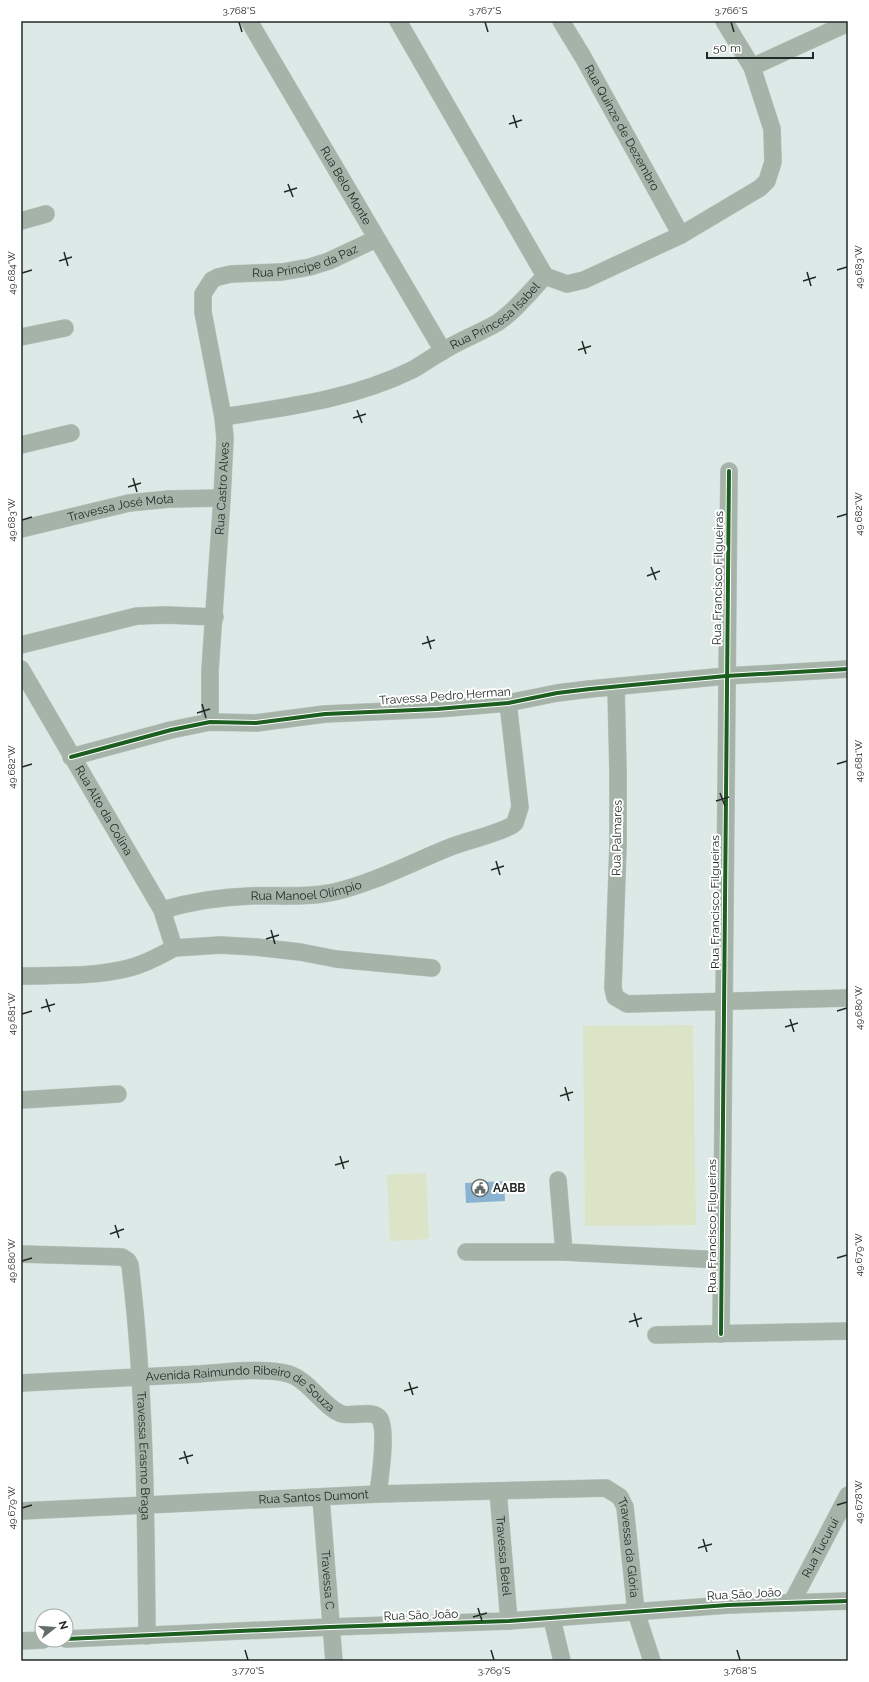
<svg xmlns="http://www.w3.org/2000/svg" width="869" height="1682" viewBox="0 0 869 1682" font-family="Raleway,sans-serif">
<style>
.green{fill:#dbe4c7}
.water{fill:#8ab3d2}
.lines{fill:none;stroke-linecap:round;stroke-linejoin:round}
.minor-casing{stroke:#bcc6c3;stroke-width:18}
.minor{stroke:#a6b3a8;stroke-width:17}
.cycleway-casing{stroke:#fff;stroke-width:6}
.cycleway{stroke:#1b5e20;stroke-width:4}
.ticks{fill:none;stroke:#222a28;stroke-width:1.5}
.labels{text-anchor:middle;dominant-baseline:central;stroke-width:4;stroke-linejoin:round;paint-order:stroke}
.street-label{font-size:12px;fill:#222a28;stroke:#fff}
.poi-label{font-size:12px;font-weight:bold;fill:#222a28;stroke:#fff;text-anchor:start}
.neatline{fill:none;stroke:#222a28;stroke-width:1.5}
.ticks-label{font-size:10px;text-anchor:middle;fill:#222a28}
</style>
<rect width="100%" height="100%" fill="#dde9e6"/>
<!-- green -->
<g class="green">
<polygon points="693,1025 696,1225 585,1226 583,1026"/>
<polygon points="426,1173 429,1239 390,1241 387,1175"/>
</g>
<!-- water -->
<polygon class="water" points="504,1181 505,1201 466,1203 465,1183"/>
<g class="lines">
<!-- minor casing -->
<g class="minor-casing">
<g id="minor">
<path id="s1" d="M249 21 443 351"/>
<polyline points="398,21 545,276"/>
<path id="s2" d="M561 21 583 57 681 235"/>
<polyline points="752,67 848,23"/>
<polyline points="21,221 46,214"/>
<polyline points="21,337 65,328"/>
<path id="s3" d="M223 417C288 407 353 399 412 370 423 364 432 357 443 351 460 340 480 333 497 323 515 311 530 292 545 276L567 284 584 280 681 235 760 188 767 181 773 162 772 129 752 67 724 21"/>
<polyline points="21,445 71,433"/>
<path id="s4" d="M21 529 129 503 169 499 222 498"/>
<polyline points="21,645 137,616 166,615 215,617"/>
<path id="s5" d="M21 669 162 910 174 948C160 956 145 964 129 968 95 977 56 975 21 976"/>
<polyline points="616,687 618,771 618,846 613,988 615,997 627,1004 848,998"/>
<path id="s6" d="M210 722V670L222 498 225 438 223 417 203 312V294L212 280 218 277 231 274 282 272 310 267 329 261 376 239"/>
<polyline points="71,757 171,730 210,722 256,723 325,714 437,709 508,703 557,693 590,689 726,676 848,669"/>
<path id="s7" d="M162 910C190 902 219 897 249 896 277 895 307 898 334 892 373 883 411 863 448 848 468 840 491 836 511 826L515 823 520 807 508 703"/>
<polyline points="174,948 220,945 256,947 300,952 336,959 432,968"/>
<polyline points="21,1100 118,1094"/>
<polyline points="558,1180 564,1252"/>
<polyline points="466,1252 564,1252 721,1260"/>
<path id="s8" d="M21 1254 122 1257 128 1261 130 1265C145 1388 146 1512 147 1636"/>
<polyline points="721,1334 729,471"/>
<polyline points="656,1335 848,1331"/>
<path id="s9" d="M21 1383C80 1380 140 1377 199 1374 224 1372 266 1367 289 1374 310 1381 324 1408 342 1414 352 1417 374 1409 380 1419 387 1432 380 1478 378 1494"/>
<path id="s10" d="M498 1491 509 1621"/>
<path id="s11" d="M321 1498 334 1661"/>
<path id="s12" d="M21 1511 378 1494 606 1488 620 1497 625 1507 636 1612 652 1661"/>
<path id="s13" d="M792 1602 848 1495"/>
<polyline points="552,1619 562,1661"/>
<polyline points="66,1639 330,1627 509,1621 728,1605 848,1601"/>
<polyline points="21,1641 43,1640"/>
</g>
</g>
<!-- minor -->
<use href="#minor" class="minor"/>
<!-- cycleway casing -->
<g class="cycleway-casing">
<g id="cycleway">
<polyline points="71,757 171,730 210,722 256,723 325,714 437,709 508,703 557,693 590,689 726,676 848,669"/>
<polyline points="721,1334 729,471"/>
<polyline points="66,1639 330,1627 509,1621 728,1605 848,1601"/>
</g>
</g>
<!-- cycleway -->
<use href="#cycleway" class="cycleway"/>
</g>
<!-- ticks -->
<path class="ticks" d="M239 22 242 32M485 22 488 32M731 22 734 32M513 115 517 128M509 124 522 120M288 184 293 197M284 192 297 188M64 252 68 266M59 261 72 257M837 270 847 267M807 272 811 286M22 273 32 270M803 281 816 277M582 341 586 354M578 350 591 346M357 410 362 423M353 418 366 414M133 478 137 492M128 487 141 483M837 517 847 514M22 520 32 517M651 567 656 580M647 576 660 571M427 636 431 649M422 644 435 640M202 704 206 718M197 713 210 709M837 764 847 761M22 767 32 764M720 793 725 806M716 801 729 797M496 861 500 875M491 870 504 866M271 930 275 944M266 939 279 935M46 999 50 1012M41 1008 55 1004M837 1011 847 1008M22 1014 32 1011M790 1019 794 1032M785 1027 798 1023M565 1087 569 1101M560 1096 573 1092M340 1156 344 1169M335 1165 349 1161M115 1225 119 1238M110 1234 124 1229M837 1258 847 1255M22 1261 32 1258M634 1313 638 1327M629 1322 642 1318M409 1382 413 1395M404 1391 418 1387M184 1451 188 1464M179 1459 193 1455M837 1505 847 1502M22 1508 32 1505M703 1539 707 1552M698 1548 712 1544M478 1608 482 1621M473 1617 487 1613M245 1650 248 1660M491 1650 494 1660M737 1650 740 1660"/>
<!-- icons -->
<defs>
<g id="civic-ring" transform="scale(0.9)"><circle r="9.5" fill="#fff" stroke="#636d6a" stroke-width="1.5"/><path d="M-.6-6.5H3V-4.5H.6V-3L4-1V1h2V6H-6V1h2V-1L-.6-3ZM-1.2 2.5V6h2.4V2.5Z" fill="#636d6a"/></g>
</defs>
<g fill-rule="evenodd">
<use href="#civic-ring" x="480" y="1188"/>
</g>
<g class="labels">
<!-- street labels -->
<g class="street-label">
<text stroke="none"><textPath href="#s2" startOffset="123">Rua Quinze de Dezembro</textPath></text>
<text stroke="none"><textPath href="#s1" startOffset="191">Rua Belo Monte</textPath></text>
<text stroke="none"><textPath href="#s6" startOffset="543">Rua Príncipe da Paz</textPath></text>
<text stroke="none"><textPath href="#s3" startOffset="295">Rua Princesa Isabel</textPath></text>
<text stroke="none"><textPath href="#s6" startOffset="234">Rua Castro Alves</textPath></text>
<text stroke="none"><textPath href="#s4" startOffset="102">Travessa José Mota</textPath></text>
<text transform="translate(718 578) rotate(-89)">Rua Francisco Filgueiras</text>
<text transform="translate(445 696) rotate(-4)">Travessa Pedro Herman</text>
<text stroke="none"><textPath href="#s5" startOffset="164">Rua Alto da Colina</textPath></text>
<text transform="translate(617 838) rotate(-89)">Rua Palmares</text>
<text stroke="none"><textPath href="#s7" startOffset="146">Rua Manoel Olímpio</textPath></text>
<text transform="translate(715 902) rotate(-90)">Rua Francisco Filgueiras</text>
<text transform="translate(712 1226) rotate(-90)">Rua Francisco Filgueiras</text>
<text stroke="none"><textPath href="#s9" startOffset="225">Avenida Raimundo Ribeiro de Souza</textPath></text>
<text stroke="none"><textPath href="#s8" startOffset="304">Travessa Erasmo Braga</textPath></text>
<text stroke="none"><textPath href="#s12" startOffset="293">Rua Santos Dumont</textPath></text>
<text stroke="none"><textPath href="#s13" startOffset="61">Rua Tucuruí</textPath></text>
<text stroke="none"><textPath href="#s12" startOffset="654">Travessa da Glória</textPath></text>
<text stroke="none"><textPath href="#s10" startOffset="65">Travessa Betel</textPath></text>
<text stroke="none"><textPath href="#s11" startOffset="82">Travessa C</textPath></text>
<text transform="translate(744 1594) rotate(-3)">Rua São João</text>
<text transform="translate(421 1615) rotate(-2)">Rua São João</text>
</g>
<!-- poi labels -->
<g class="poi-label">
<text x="493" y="1188">AABB</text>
</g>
</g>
<!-- border -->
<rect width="869" height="1682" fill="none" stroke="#ffffff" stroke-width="44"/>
<!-- north arrow -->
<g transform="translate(54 1628) rotate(73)"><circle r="19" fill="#ffffff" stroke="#a7aaa9"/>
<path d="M0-3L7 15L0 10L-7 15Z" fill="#636d6a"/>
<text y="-6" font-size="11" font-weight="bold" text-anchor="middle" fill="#222a28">N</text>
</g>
<!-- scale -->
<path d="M707 52v6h106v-6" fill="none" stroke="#222a28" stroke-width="2"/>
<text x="713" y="52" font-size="12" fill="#222a28" stroke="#ffffff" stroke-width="3" paint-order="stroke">50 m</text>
<rect x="22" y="22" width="825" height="1638" class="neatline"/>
<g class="ticks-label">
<text x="239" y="14">3.768°S</text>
<text x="485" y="14">3.767°S</text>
<text x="731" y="14">3.766°S</text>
<text transform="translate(858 267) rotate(-90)" y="4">49.683°W</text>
<text transform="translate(11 273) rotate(-90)" y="4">49.684°W</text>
<text transform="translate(858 514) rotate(-90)" y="4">49.682°W</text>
<text transform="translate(11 520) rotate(-90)" y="4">49.683°W</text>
<text transform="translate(858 761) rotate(-90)" y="4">49.681°W</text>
<text transform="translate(11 767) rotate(-90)" y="4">49.682°W</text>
<text transform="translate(858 1008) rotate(-90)" y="4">49.680°W</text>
<text transform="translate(11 1014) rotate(-90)" y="4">49.681°W</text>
<text transform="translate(858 1255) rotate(-90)" y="4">49.679°W</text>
<text transform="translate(11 1261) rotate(-90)" y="4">49.680°W</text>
<text transform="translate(858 1502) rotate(-90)" y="4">49.678°W</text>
<text transform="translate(11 1508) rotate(-90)" y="4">49.679°W</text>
<text x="248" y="1674">3.770°S</text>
<text x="494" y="1674">3.769°S</text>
<text x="740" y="1674">3.768°S</text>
</g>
</svg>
